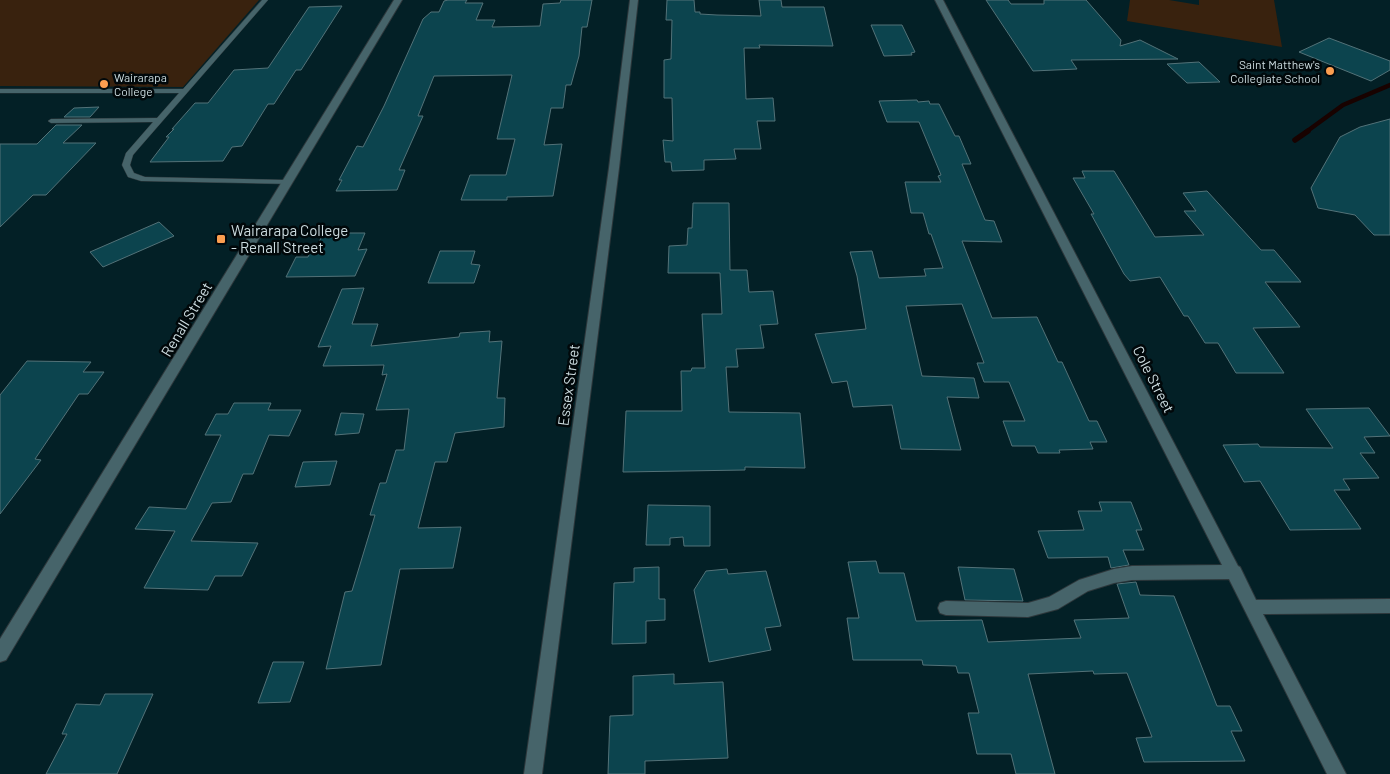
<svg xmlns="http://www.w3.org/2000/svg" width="1390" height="774" viewBox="0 0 1390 774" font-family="Barlow,sans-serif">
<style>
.green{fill:#39220e}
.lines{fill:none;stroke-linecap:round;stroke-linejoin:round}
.stream-far1{stroke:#180200;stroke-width:4.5}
.stream{stroke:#180200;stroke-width:5.5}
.building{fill:#0c444e;stroke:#537278}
.service-casing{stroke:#2d373b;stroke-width:1}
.minor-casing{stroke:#2d373b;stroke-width:2}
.tertiary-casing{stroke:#2d373b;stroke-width:2}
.service{fill:#46646a;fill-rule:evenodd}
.minor{fill:#46646a;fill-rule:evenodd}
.tertiary{fill:#46646a;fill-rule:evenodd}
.poi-dot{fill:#fb9e50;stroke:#01080a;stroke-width:2}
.labels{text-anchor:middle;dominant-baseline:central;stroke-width:5;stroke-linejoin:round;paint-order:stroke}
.far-poi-label{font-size:12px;fill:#ccdce0;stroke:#01080a;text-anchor:end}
.poi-label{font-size:15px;fill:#ccdce0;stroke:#01080a;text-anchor:start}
.street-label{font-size:15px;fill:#ccdce0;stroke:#01080a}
</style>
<rect width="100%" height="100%" fill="#032026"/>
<!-- green -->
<g class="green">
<polygon points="0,0 259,0 183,87 0,86"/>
<polygon points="1130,0 1169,0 1199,5 1199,0 1274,0 1282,47 1127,21"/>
</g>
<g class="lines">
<!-- stream-far1 -->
<polyline class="stream-far1" points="1306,132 1343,105 1390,85"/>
<!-- stream -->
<polyline class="stream" points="1295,140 1308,131"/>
</g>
<!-- building -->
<g class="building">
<polygon points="448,0 467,0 465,3 483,3 476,20 495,20 492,27 540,26 543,4 560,3 561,0 592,0 587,27 582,27 579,56 571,85 566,85 563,108 551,108 544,145 562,144 553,196 507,197 507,200 461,200 470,175 506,175 515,139 497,139 512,75 434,76 418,116 423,116 399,170 405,170 397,190 336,191 342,180 339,180 357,146 363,147 384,106 423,19 431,12 439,12 444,1"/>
<polygon points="667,0 694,0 695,12 700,12 700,14 717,15 761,16 759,0 781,0 782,7 824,7 833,46 759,45 760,48 744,48 746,99 773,98 775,121 757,121 761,149 734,149 736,159 704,160 704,170 672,171 671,162 665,162 663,140 673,141 672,98 664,98 664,60 671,59 672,20 666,20"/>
<polygon points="986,0 1008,0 1011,4 1044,4 1044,0 1086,0 1121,40 1120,46 1140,40 1178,59 1071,60 1077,69 1033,71"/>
<polygon points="342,6 301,70 296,70 274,104 268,104 242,146 232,147 223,161 150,162 169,137 166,137 174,129 172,129 195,103 208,103 234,70 268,68 309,7"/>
<polygon points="871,25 902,25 915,52 911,53 912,55 884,56"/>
<polygon points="1329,38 1390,61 1390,70 1371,81 1299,52"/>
<polygon points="1199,62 1220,82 1187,83 1167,64"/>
<polygon points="917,100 918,102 929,101 930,104 939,104 955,136 959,136 971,164 962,164 985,220 994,221 1002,242 962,241 992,318 1037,317 1058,362 1062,362 1089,421 1097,421 1107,442 1090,442 1093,449 1059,450 1060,453 1038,453 1035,446 1012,446 1003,421 1025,421 1009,382 984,382 977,363 984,363 962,304 906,306 922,376 974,378 979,398 947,397 961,450 901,449 892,405 853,407 847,381 832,383 815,334 866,329 857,276 850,252 872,251 879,278 926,276 924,269 943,268 931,234 929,234 923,213 911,213 905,182 941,182 938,176 941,175 919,122 887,122 879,101"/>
<polygon points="99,107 90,117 64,117 74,108"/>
<polygon points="1390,119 1390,235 1374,235 1355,215 1318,208 1311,188 1340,137 1360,127"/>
<polygon points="56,125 82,125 63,143 96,143 46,195 33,195 0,227 0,144 37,144"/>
<polygon points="1082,171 1114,171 1155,237 1204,235 1184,211 1196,211 1183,193 1207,191 1261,250 1274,250 1301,282 1265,282 1300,327 1253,328 1284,373 1236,373 1218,343 1205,343 1188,316 1184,316 1160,277 1130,281 1124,274 1091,214 1094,214 1073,178 1085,178"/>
<polygon points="693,203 729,203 730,270 747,270 749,292 773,291 778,324 760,325 764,348 736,349 738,367 726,367 729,412 800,413 805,468 745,467 745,470 623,472 626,411 682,411 681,371 691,371 692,368 705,368 702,314 722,314 720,273 668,273 669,246 687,245 688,228 692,228"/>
<polygon points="159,222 174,236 103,267 90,252"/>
<polygon points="323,233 365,233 358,250 367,249 355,276 286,277 296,257 308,257 314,244 318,245"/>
<polygon points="440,251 475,251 471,264 480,265 474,283 428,283"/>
<polygon points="364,288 352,324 378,324 371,346 459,337 460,333 490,331 489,342 502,341 497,398 505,398 504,427 455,433 447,462 435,462 418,528 461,527 453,568 400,569 381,665 326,669 345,592 352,591 375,515 370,515 380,483 386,483 396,450 404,450 409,409 376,410 387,374 382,375 384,365 323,366 331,346 318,347 342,289"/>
<polygon points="27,361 91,362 83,372 104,372 88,394 79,394 35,459 41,460 0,514 0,395"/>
<polygon points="234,403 271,403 268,410 301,410 289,436 269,435 253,474 243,474 231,502 212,503 191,541 258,543 242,576 215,576 208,590 144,588 175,531 135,529 149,507 186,509 221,435 205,435 216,414 228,414"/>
<polygon points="1369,408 1390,436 1364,437 1375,453 1360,453 1379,478 1343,479 1350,490 1334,490 1361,529 1290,530 1260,481 1244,482 1223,445 1258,444 1260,447 1333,448 1306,409"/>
<polygon points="341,413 364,414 359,433 335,435"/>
<polygon points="337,461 330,485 295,487 303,462"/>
<polygon points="1099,502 1131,502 1142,530 1136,530 1144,550 1123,550 1129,565 1111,568 1108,557 1048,558 1038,531 1084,530 1078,511 1102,511"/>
<polygon points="648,505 710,506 710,546 684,546 683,537 670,538 670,545 646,545"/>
<polygon points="876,561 879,573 904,573 916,621 982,620 988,642 1081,638 1074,620 1129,618 1117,584 1136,582 1140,595 1174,596 1217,706 1230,706 1242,731 1231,731 1245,761 1144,762 1136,738 1152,737 1127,673 1094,674 1093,671 1028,674 1055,774 1016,774 1011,754 977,754 968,713 979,713 969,673 958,673 956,666 923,665 922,660 853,660 847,618 859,618 848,562"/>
<polygon points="659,567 659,599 665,599 665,620 646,621 646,643 612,644 614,583 634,582 634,568"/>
<polygon points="958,567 1014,569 1023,601 965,600"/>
<polygon points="727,569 728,574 766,571 781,626 765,628 771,650 709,662 694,590 706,571"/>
<polygon points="273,662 304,662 290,702 258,703"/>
<polygon points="674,674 674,684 723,682 728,758 645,761 645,774 608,774 610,716 633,715 633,676"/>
<polygon points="105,694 153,694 117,774 46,774 67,734 62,734 76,704 100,705"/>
</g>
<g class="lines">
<!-- service casing -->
<g class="service-casing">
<polygon id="service" points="262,0 268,0 139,148 133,155 130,165 134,173 145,177 287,180 291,182 290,184 141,181 128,177 122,165 126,153 153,122 51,123 48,121 51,119 157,118 179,93 0,93 0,89 183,89"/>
</g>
<!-- minor casing -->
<g class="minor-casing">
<g id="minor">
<polygon points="630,0 638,0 619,168 542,774 524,774 609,168"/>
<polygon points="935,0 943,0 1238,566 1240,567 1256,600 1390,599 1390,613 1263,614 1346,774 1327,774 1229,579 1132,580 1114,583 1088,591 1058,609 1028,617 946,615 940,613 938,608 940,603 946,601 1028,603 1049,597 1079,580 1114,569 1132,566 1222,565"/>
</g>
</g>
<!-- tertiary casing -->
<g class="tertiary-casing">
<polygon id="tertiary" points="394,0 402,0 6,660 0,662 0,639"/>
</g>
<!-- service -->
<use href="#service" class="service"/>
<!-- minor -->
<use href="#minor" class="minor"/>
<!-- tertiary -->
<use href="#tertiary" class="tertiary"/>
</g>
<!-- markers -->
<g class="poi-dot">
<circle cx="1330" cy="71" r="5"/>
<circle cx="104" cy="84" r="5"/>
<rect x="216" y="234" width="10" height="10" rx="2.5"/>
</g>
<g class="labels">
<!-- far-poi labels -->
<g class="far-poi-label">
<text x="1320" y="64">Saint Matthew's<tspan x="1320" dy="14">Collegiate School</tspan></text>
<text x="114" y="77" text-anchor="start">Wairarapa<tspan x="114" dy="14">College</tspan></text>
</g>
<!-- poi labels -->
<g class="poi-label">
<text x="231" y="230">Wairarapa College<tspan x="231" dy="17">- Renall Street</tspan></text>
</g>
<!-- street labels -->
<g class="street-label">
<text transform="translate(186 319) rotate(-59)">Renall Street</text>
<text transform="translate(1154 379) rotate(63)">Cole Street</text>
<text transform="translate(568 385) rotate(-82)">Essex Street</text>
</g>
</g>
</svg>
